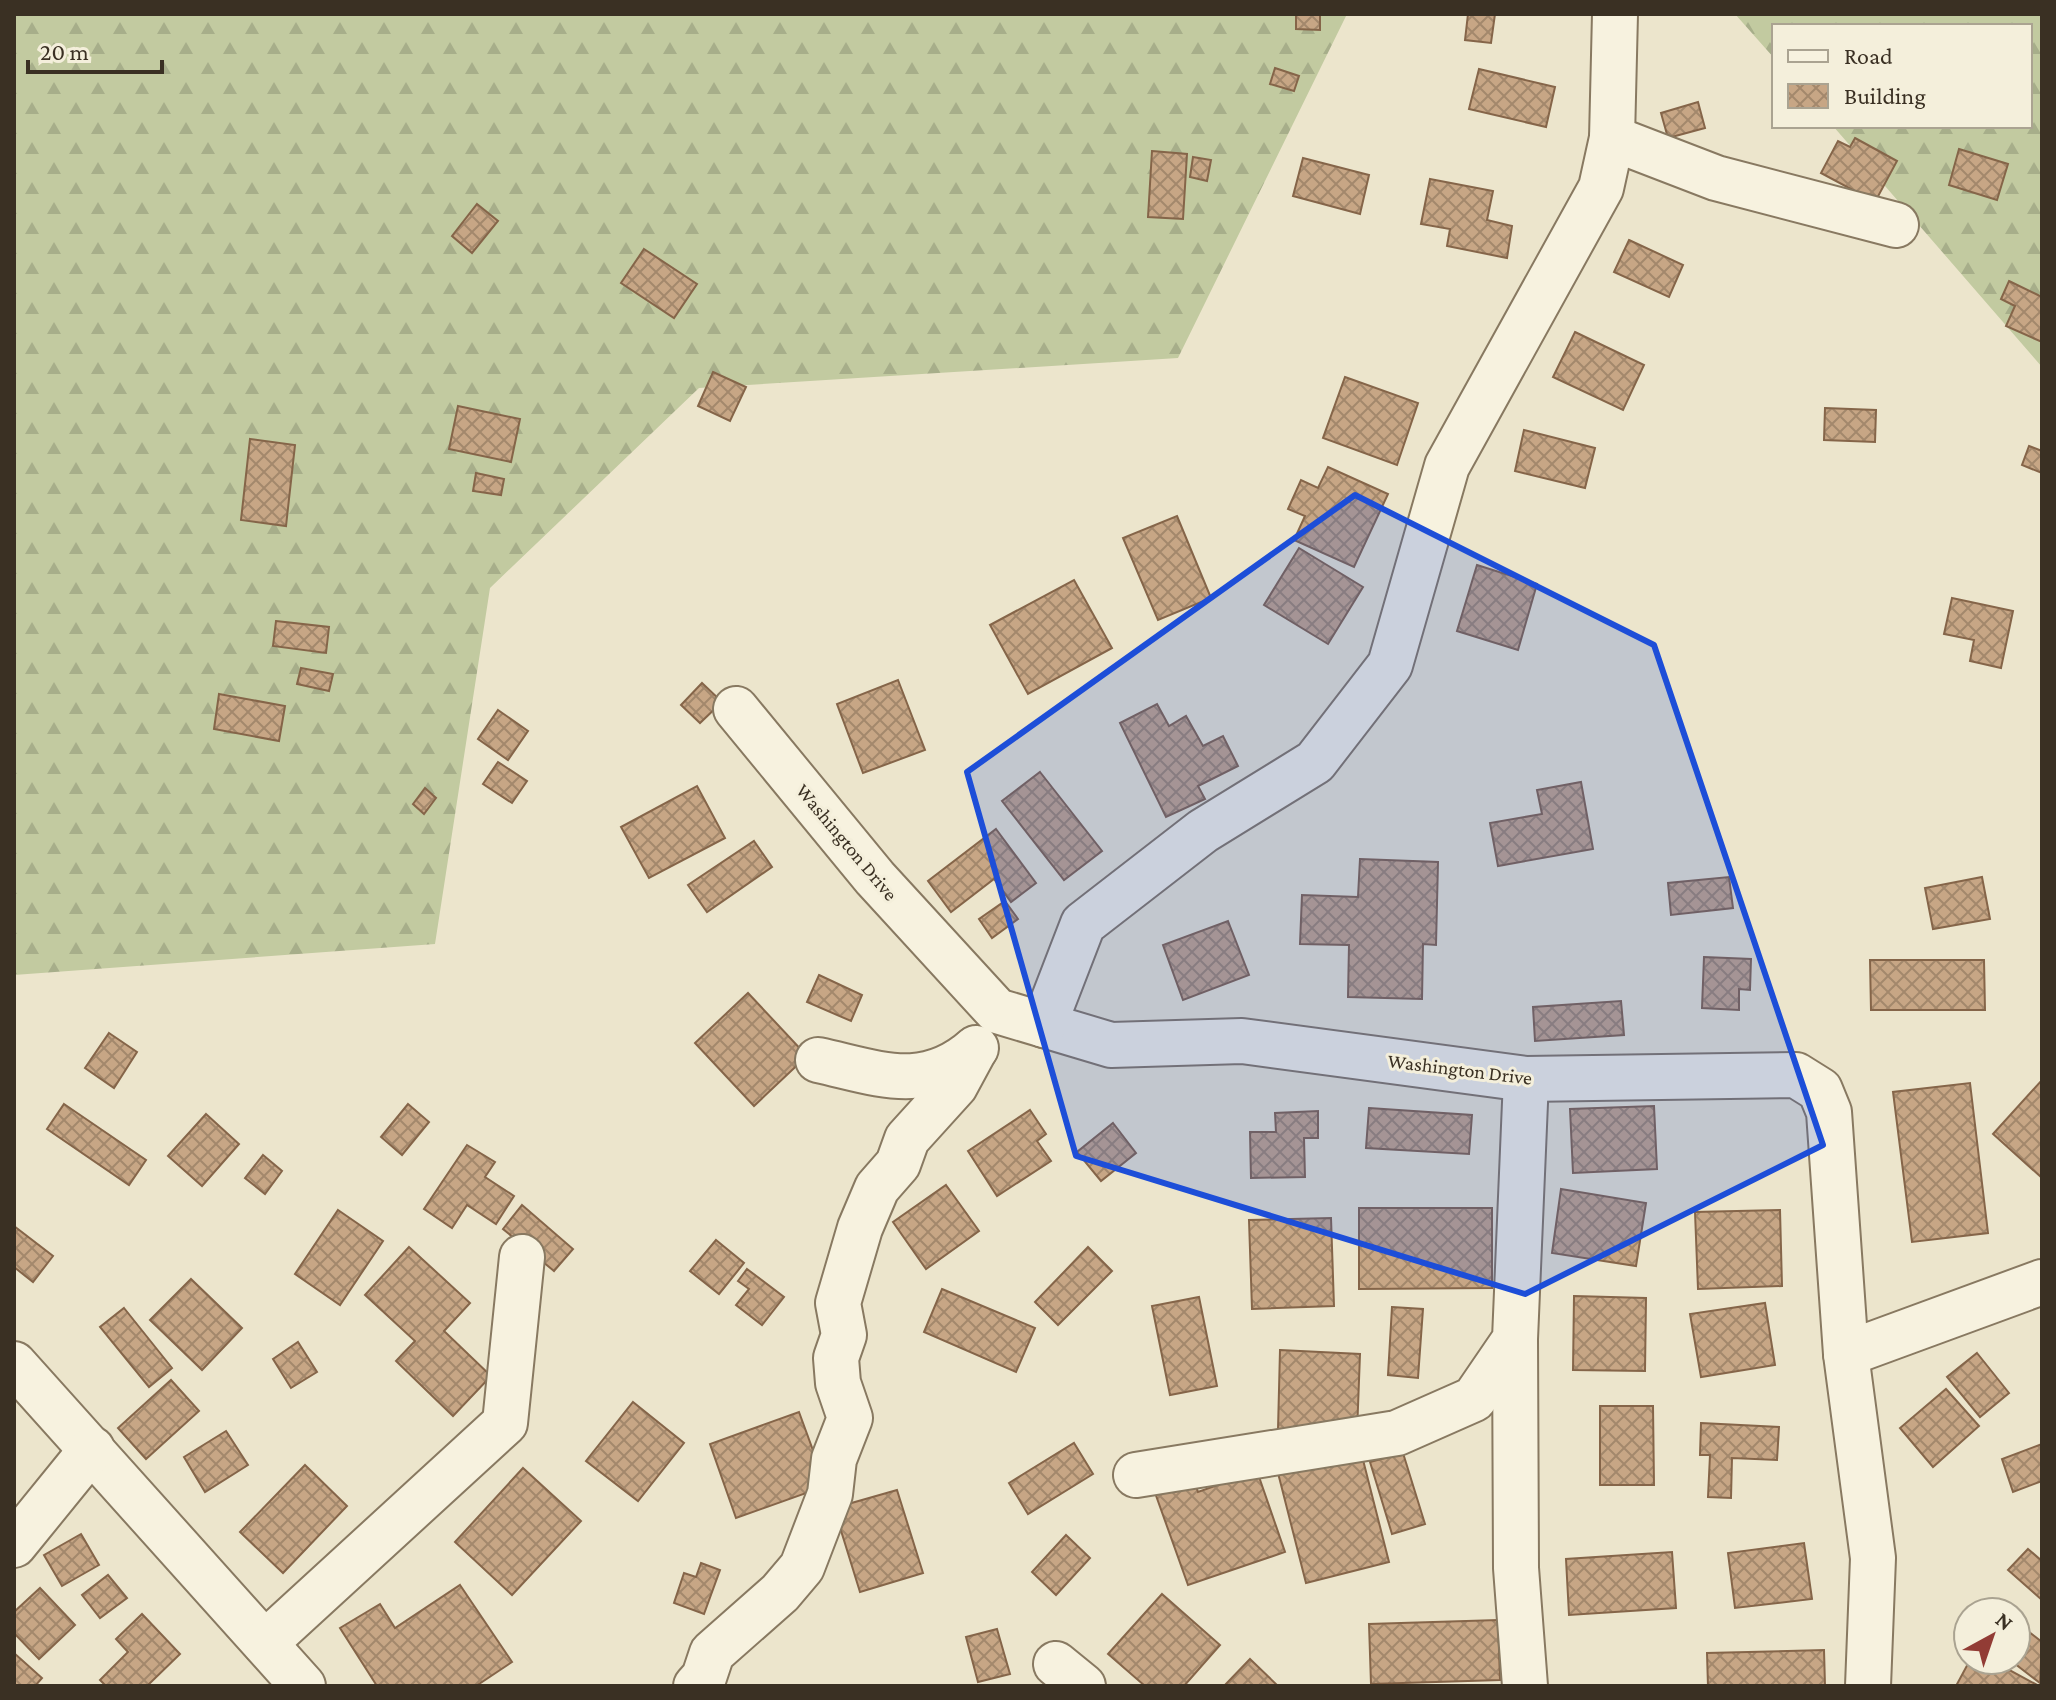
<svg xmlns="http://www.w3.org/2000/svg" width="2056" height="1700" viewBox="0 0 2056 1700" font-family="'Crimson Pro',serif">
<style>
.forest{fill:url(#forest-firs)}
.building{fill:url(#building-cross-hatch);stroke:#856549;stroke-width:2}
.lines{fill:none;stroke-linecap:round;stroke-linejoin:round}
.minor-casing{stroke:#887961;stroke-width:48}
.minor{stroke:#f7f2df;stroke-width:44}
.marked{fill:#1d4ed8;fill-opacity:0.2;stroke:#1d4ed8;stroke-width:6;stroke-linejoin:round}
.labels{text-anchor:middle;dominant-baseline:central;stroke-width:6;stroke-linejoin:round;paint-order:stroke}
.street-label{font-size:20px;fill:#3a3023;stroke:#f4efdb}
</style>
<defs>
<pattern id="forest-firs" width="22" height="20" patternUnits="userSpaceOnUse" patternTransform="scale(2)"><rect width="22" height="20" fill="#c2caa0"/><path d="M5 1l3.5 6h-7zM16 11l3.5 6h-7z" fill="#a7ae8a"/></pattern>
<pattern id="building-cross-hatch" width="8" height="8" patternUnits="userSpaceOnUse" patternTransform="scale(2)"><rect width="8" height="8" fill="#c7a685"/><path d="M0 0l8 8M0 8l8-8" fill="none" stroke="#a3886c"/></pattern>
</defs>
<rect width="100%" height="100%" fill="#ece5cc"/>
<!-- forest -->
<g class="forest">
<polygon points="14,14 1347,14 1178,358 699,388 490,588 435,944 14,975"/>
<polygon points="1735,14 2042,14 2042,367 1833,126 2030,126 2030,26 1774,26 1774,58"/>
</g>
<!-- building -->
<g class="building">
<polygon points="1296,14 1320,14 1320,30 1296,29"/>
<polygon points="1468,14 1495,14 1491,43 1465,40"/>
<polygon points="1275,68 1299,76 1294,91 1270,84"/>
<polygon points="1479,69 1555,87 1546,127 1469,109"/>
<polygon points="1698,102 1705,128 1668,138 1661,113"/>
<polygon points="1855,138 1897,161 1875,202 1821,173 1838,141 1850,147"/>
<polygon points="1959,149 2008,164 1997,200 1949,185"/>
<polygon points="1152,151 1187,154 1183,219 1148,217"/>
<polygon points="1193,157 1211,160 1207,181 1190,177"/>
<polygon points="1303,158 1369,175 1360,214 1293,196"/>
<polygon points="1430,179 1493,191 1487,220 1512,226 1507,258 1447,246 1450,229 1421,224"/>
<polygon points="477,204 498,221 472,253 452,236"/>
<polygon points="1629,240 1683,265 1669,297 1614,272"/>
<polygon points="644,249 697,284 674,318 621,283"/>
<polygon points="2009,281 2042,297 2042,342 2006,326 2015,306 2001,299"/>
<polygon points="1575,332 1644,365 1623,410 1553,377"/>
<polygon points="713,372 746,387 730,421 698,406"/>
<polygon points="1345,377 1418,403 1397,465 1323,438"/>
<polygon points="458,406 520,419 511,462 449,449"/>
<polygon points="1825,408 1876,410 1875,442 1824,440"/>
<polygon points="1524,430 1595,448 1585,488 1515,471"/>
<polygon points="250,439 295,445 286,526 241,520"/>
<polygon points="2029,446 2042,451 2042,473 2022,465"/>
<polygon points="1328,467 1388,494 1354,567 1294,540 1305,516 1288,509 1301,480 1318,488"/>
<polygon points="476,473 504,479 501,495 473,491"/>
<polygon points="1177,516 1211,598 1158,620 1123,538"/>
<polygon points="1299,548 1363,587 1328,644 1264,605"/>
<polygon points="1477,565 1537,584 1518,650 1457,631"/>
<polygon points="1074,580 1112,648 1028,694 990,625"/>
<polygon points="1952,598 2013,611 2001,668 1970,661 1974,640 1944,634"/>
<polygon points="276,621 329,627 326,653 273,646"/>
<polygon points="301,668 333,674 329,691 297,684"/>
<polygon points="898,680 925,750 863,773 837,704"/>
<polygon points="702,683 722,702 700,723 681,705"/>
<polygon points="219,694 285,706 279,741 214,729"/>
<polygon points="1157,704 1169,726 1186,716 1203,746 1223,736 1238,766 1198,786 1205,799 1166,817 1120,723"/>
<polygon points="498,710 528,731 508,760 478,739"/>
<polygon points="498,762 527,781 512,803 483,784"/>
<polygon points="1040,772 1102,851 1064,880 1002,801"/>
<polygon points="1581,782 1593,849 1498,866 1490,823 1542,814 1537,790"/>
<polygon points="697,786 725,838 649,878 621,827"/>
<polygon points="425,788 436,798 424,814 413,804"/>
<polygon points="996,829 1036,883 1011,902 994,879 951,912 928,881"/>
<polygon points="754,841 772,867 707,912 688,885"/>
<polygon points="1360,859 1438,862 1436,945 1423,944 1422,999 1348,997 1349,945 1300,944 1302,895 1358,897"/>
<polygon points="1729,877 1733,908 1671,915 1668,883"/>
<polygon points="1982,877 1990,919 1933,929 1925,888"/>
<polygon points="1005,901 1018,919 992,938 979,919"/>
<polygon points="1228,921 1249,975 1183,1000 1163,945"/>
<polygon points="1704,957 1751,959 1750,990 1739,989 1739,1010 1702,1008"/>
<polygon points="1870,960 1984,960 1985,1010 1871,1010"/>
<polygon points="819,975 862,995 851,1021 807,1002"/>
<polygon points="748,993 807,1056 754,1106 695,1043"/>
<polygon points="1621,1001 1624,1035 1535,1041 1533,1007"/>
<polygon points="109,1033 137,1052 114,1088 85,1068"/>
<polygon points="2042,1080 2042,1178 1993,1134"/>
<polygon points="1970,1083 1988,1233 1912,1242 1893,1092"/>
<polygon points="64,1104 146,1160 129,1185 47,1129"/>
<polygon points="408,1104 429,1122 402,1155 381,1137"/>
<polygon points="1654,1106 1657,1169 1573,1173 1570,1109"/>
<polygon points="1369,1108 1472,1115 1469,1154 1366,1148"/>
<polygon points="1030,1110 1046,1134 1037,1141 1051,1161 997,1196 968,1151"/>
<polygon points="1318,1111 1318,1138 1304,1138 1305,1177 1251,1178 1250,1132 1276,1132 1275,1113"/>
<polygon points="206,1114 239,1144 202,1186 168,1156"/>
<polygon points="1113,1123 1136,1153 1101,1181 1077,1152"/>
<polygon points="467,1145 495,1162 485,1177 514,1196 496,1224 467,1205 452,1228 424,1209"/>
<polygon points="263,1155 282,1171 265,1194 245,1178"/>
<polygon points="946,1185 979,1231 926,1269 893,1222"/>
<polygon points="1561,1189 1646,1203 1636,1266 1552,1253"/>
<polygon points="522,1205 573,1249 554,1271 503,1229"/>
<polygon points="1359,1208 1492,1208 1492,1288 1359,1289"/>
<polygon points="338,1210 383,1241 340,1305 295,1274"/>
<polygon points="1780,1210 1782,1286 1698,1289 1695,1212"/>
<polygon points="1331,1218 1334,1306 1252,1309 1249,1220"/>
<polygon points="14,1226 53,1256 33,1282 14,1267"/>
<polygon points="716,1240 744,1263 719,1294 690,1271"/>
<polygon points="409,1247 470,1303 444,1331 491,1376 453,1416 396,1361 415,1341 365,1295"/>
<polygon points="1088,1247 1112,1271 1058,1325 1035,1302"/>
<polygon points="747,1269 784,1297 762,1325 736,1305 749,1289 738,1281"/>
<polygon points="191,1279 242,1328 202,1370 150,1320"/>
<polygon points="942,1289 1035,1328 1016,1372 924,1332"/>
<polygon points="1574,1296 1646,1298 1645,1371 1573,1370"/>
<polygon points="1199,1297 1217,1386 1170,1395 1152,1306"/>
<polygon points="1765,1303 1775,1365 1701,1377 1690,1314"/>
<polygon points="1392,1307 1423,1309 1418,1378 1388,1375"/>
<polygon points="124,1308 172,1368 149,1387 100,1327"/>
<polygon points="298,1342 317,1372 291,1388 273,1359"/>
<polygon points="1280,1350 1360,1354 1357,1433 1278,1430"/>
<polygon points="1977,1353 2009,1393 1980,1417 1947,1377"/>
<polygon points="171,1380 199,1411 146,1459 118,1428"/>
<polygon points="1946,1389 1979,1426 1933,1467 1900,1428"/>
<polygon points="633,1402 684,1443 638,1501 586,1461"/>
<polygon points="1600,1406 1653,1406 1654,1485 1600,1485"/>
<polygon points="799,1412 826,1486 736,1518 710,1444"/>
<polygon points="1701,1423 1779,1427 1777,1460 1732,1458 1731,1498 1708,1497 1710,1455 1700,1455"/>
<polygon points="226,1431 248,1465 205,1492 184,1457"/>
<polygon points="1074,1443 1093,1474 1028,1514 1009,1483"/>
<polygon points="2042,1444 2042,1481 2013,1492 2002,1459"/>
<polygon points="1361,1452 1389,1562 1306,1583 1278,1473"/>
<polygon points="1403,1453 1425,1524 1392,1534 1370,1462"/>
<polygon points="305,1465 347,1506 283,1573 240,1532"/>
<polygon points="523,1468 581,1521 512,1595 455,1542"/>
<polygon points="1257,1471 1285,1552 1188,1585 1154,1490 1193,1477 1198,1492"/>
<polygon points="897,1490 923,1573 860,1592 834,1508"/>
<polygon points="81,1534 99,1565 62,1586 44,1555"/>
<polygon points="1066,1535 1090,1558 1056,1595 1032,1572"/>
<polygon points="1804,1543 1812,1599 1735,1608 1728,1553"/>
<polygon points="2028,1549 2042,1561 2042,1600 2008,1570"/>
<polygon points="1672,1552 1676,1608 1569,1615 1566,1559"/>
<polygon points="701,1563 720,1570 704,1614 674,1603 684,1573 696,1577"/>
<polygon points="108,1575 127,1598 100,1618 82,1595"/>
<polygon points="460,1585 512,1662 476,1686 377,1686 340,1628 380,1604 395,1628"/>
<polygon points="40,1588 75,1625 39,1659 14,1633 14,1612"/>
<polygon points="1162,1594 1220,1645 1184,1686 1145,1686 1108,1654"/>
<polygon points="142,1614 180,1654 147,1686 106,1686 100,1680 128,1652 116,1639"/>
<polygon points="1498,1620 1500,1680 1371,1684 1369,1624"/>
<polygon points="2016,1622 2042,1642 2040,1683 2010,1660 2016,1660"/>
<polygon points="997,1629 1010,1674 978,1682 966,1637"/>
<polygon points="1824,1650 1825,1686 1708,1686 1707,1653"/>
<polygon points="14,1653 42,1678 35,1686 14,1686"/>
<polygon points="1250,1659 1278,1686 1224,1686"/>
<polygon points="1970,1660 1991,1660 2039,1686 1956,1686"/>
</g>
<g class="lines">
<!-- minor casing -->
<g class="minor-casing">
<g id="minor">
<polyline points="1612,138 1716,178 1896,225"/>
<polyline points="736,709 875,878 997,1011 1111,1045 1242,1041 1526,1079 1796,1075 1820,1090 1829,1112 1846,1354 1873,1558 1868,1686"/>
<polyline points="1044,1025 1083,924 1203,831 1315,762 1390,665 1447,466 1601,188 1612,138 1615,14"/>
<path d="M818 1060C878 1073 924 1094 976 1048"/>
<polyline points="1515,1339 1516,1568 1525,1686"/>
<polyline points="1846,1354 2042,1282"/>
<polyline points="14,1364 303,1686"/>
<polyline points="1136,1475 1397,1433 1474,1399 1515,1339 1526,1079"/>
<polyline points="14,1545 92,1449"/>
<polyline points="265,1643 505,1423 522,1257"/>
<polyline points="1056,1664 1083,1686"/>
<polyline points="696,1686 704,1677 712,1653 780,1593 802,1567 830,1494 834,1459 850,1418 838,1383 836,1358 844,1335 838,1303 860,1228 877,1188 898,1164 907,1139 955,1086 975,1049"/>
</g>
</g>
<!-- minor -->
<use href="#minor" class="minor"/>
</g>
<!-- marked area -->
<path class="marked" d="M1355 495 1654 645 1823 1145 1525 1294 1076 1156 967 772Z"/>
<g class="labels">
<!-- street labels -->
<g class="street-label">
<text transform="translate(847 842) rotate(50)">Washington Drive</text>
<text transform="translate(1460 1069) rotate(7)">Washington Drive</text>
</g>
</g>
<!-- border -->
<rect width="2056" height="1700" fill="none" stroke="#3a3023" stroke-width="32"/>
<!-- legend -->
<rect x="1772" y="24" width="260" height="104" fill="#f4efdb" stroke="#aaa391" stroke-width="2"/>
<rect x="1788" y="50" width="40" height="12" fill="#f7f2df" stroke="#aaa391" stroke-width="2"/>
<text x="1844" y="64" font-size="24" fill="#3a3023">Road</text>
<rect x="1788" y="84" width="40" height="24" fill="url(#building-cross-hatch)" stroke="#aaa391" stroke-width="2"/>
<text x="1844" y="104" font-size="24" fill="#3a3023">Building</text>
<!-- north arrow -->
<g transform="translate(1992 1636) rotate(40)"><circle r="38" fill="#f4efdb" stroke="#aaa391" stroke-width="2"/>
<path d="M0-6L14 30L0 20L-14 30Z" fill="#923c35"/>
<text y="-12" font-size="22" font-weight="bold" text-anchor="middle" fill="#3a3023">N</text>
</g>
<!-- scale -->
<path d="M28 60v12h134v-12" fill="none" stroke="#3a3023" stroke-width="4"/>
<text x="40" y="60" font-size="24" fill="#3a3023" stroke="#f4efdb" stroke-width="6" paint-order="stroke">20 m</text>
</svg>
